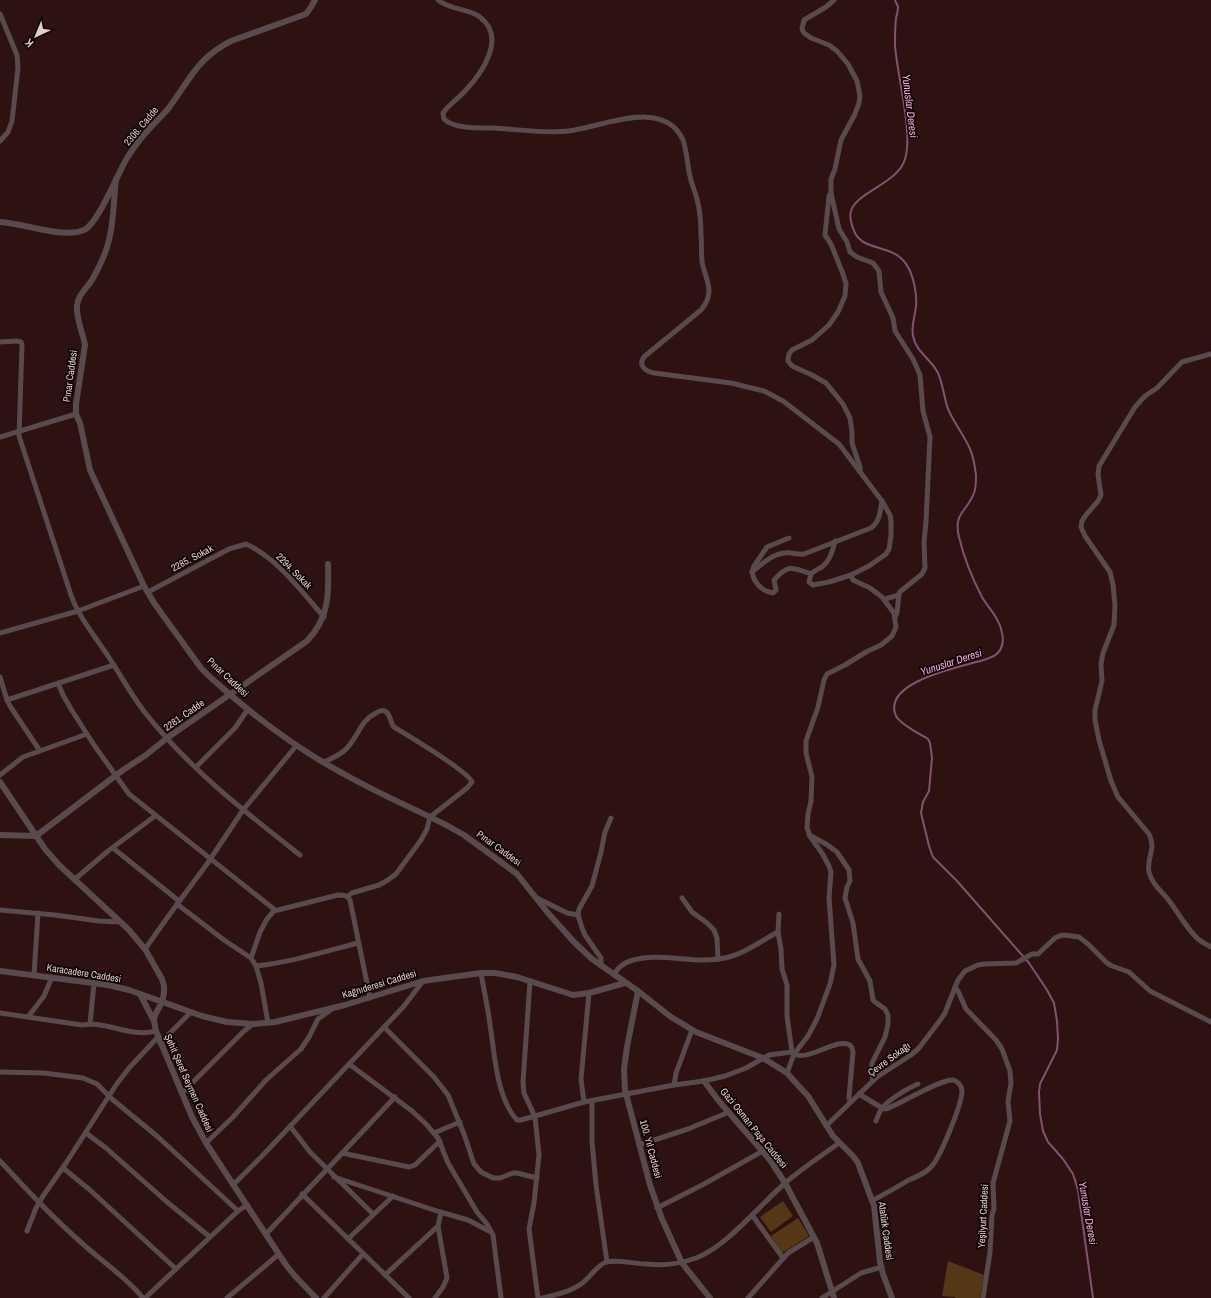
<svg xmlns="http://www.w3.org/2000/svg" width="1211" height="1298" viewBox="0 0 1211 1298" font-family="'Archivo Narrow',sans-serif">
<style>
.green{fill:#543815}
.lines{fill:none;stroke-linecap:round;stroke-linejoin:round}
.stream{stroke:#835172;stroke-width:2}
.minor{stroke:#584a4d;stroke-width:5}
.tertiary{stroke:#584a4d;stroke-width:6}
.labels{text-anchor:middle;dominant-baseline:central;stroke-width:3.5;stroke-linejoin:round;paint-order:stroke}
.street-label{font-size:10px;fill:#e1cecc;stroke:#0d0403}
.water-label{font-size:11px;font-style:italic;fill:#f7aadf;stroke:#0d0403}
</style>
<rect width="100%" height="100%" fill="#2d1211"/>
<!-- green -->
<g class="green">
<polygon points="783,1201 793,1216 771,1232 760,1217"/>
<polygon points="798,1218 809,1236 782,1253 771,1236"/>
<polygon points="948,1261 984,1275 980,1298 956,1298 954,1297 942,1296"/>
</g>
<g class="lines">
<!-- stream -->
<path class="stream" d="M895 0C895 1 898 6 898 7 898 10 897 15 896 18 895 27 895 35 895 44 896 73 916 140 903 164 893 184 855 194 851 211 849 217 852 227 855 233 865 253 896 242 909 269 914 279 917 295 916 306 915 316 911 326 913 336 916 352 931 359 938 373 943 384 944 398 948 409 954 423 964 435 970 449 973 456 975 467 976 475 976 481 976 488 974 493 967 512 953 513 959 537 964 558 972 578 982 597 989 609 1000 619 1002 633 1004 642 1002 651 994 656 989 658 985 660 980 661 960 667 881 682 896 716 901 725 920 734 928 739L930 743 932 758 929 791 923 802 921 813 929 846 933 857 957 881 1029 963 1047 990 1054 1003 1057 1021 1058 1039 1057 1050 1040 1084 1039 1092 1040 1114 1043 1131 1048 1142 1063 1159 1073 1174 1078 1190 1093 1298"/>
<!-- minor -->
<g class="minor">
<path d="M438 0C449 10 468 8 480 17 507 38 482 73 465 91 458 99 448 105 443 113L444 119C454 129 480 128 493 128 518 129 544 134 569 131 602 127 664 97 683 140 687 151 687 164 690 176 691 183 695 191 697 199 700 210 701 223 701 235 702 244 701 253 702 262 706 281 716 292 701 310L645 356C637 365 645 371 654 373L731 383 764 391 783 401 839 444 882 501 890 515 891 521V536L889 549 886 554 869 566 851 575 853 580 870 588 882 597 894 613 896 627 892 636 881 645 866 652 845 665 827 674 824 680 818 707 806 741V753L812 777 811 801 808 814 807 828 811 838 822 853 829 866 831 872 829 898 834 965 830 984 817 1019 808 1036 794 1054 787 1073"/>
<polyline points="834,0 826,7 804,20 802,29 804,33 811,38 829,45 837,51 848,64 857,81 860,96 859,103 855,114 841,140 835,169 831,179 831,193 839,229 847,242 850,252 857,257 873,263 879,271 881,292 893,318 895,331 913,359 920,375 923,411 930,437 926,522 924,542 925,568 922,574 901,591 899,593 897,613 895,617"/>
<polyline points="0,14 17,55 18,68 12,121 8,132 0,141"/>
<polyline points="831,193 829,196 825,235 831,244 843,274 846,284 845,296 838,312 829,325 812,340 792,350 789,354 788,359 788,361 792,366 812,375 826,383 843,404 850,418 852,432 852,443 860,467 860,472"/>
<path d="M0 342 17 341 21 342 22 345 19 436 71 595C79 618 95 636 108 656 120 674 130 693 143 710 187 767 244 811 300 855"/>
<path d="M1211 354 1182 362 1157 388 1145 396 1135 407 1099 466 1098 475 1101 495 1098 501 1086 515 1082 521 1081 527 1085 536 1110 572 1113 585 1115 605 1114 625 1103 653 1101 664 1102 681 1095 710V720L1099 740 1111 781 1118 797 1149 834C1157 850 1146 857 1149 872 1152 885 1163 892 1170 902 1179 914 1187 929 1198 939 1202 942 1207 945 1211 947"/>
<polyline points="0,437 76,414"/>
<path d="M789 538 767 547 754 566 752 572C754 583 762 591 773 593L776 590 774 580C788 564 792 567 811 574"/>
<path d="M835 541C833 551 830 561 822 567 818 569 814 571 811 574L809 582 813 585 829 582 851 575"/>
<path d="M752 572C762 564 772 554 785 553 792 552 797 555 804 554L871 528C880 521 880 512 882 501"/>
<path d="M148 592 229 549 246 544C278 559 301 591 324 617"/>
<polyline points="885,599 899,595"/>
<polyline points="0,633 78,611 144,586"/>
<polyline points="0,677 7,700 10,706 40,751"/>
<polyline points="58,683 63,695 71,709 94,745 129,794 275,910"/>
<polyline points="7,700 114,665"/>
<path d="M324 762C332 758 341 755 347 748 359 735 360 721 376 713 379 711 382 710 385 711 391 714 390 723 394 727 407 735 468 771 472 782L467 788 430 817 427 829 421 840 396 874 388 880 379 885 352 893 348 896"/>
<polyline points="196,767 235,728 248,709"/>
<polyline points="0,775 23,757 87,734"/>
<polyline points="809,835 826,844 837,852 849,870 850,881 847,887 845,898 853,923 858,959 870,981 873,1000 875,1002 885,1009 888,1015 888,1024 885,1037 872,1063 872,1071 873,1081"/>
<polyline points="113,848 179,901"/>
<polyline points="74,880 108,851 155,816"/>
<polyline points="535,897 567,913 578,915"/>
<polyline points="682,898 692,912 707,923 714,930 717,938 718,959"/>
<polyline points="177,904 224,940 251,958 256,966 261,983 268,1023"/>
<polyline points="0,910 55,915 99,921 121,922"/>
<path d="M779 914 778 932 781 949 782 969 787 985V1016L792 1052C805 1065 835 1037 850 1045L852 1048 853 1052 849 1097 850 1102"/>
<polyline points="145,949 167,918 207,864 243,810 296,746"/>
<path d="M251 958 260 932 267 919 274 911 338 895C343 895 347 895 350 900L370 998"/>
<path d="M256 966C291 962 324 952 358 943"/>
<polyline points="601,966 601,958 585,935 582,928 578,915 579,909 592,886 601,852 605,832 611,818"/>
<path d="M481 973C484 991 488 1008 490 1025 495 1055 496 1097 517 1120H521L584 1102 674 1085 704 1081 725 1076 746 1068 769 1055 792 1052"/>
<path d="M614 974C618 968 623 963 630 961 661 951 694 965 725 958 744 954 761 941 778 932"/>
<polyline points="34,975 38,913"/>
<polyline points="530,981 523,1082 524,1093 535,1117 539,1155 534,1203 529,1229 538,1298"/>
<polyline points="955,987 958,991 966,1009 996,1040 1002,1049 1010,1071 1011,1083 1008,1101 1010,1121 993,1183 994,1209 992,1215 990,1252 983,1298"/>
<path d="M0 1013 82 1025C85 1025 88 1024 92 1024 113 1025 134 1037 156 1031"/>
<polyline points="28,1017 44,996 52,977"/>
<polyline points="90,1024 94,983"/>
<polyline points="384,1027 434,1077 448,1095 464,1134 474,1164 481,1172 493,1178 500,1178 513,1173 517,1173 537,1178"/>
<polyline points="160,1043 190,1013"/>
<polyline points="349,1064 412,1111 426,1124 438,1138 448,1163 477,1212 487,1224 493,1235 501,1298"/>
<polyline points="0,1072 44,1073 83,1078 97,1084 112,1099 158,1137 238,1211"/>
<polyline points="674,1085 676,1073 692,1030"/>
<polyline points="182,1093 244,1031 253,1024"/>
<path d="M859 1094 882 1108 886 1109C901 1104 940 1079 953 1080 958 1081 962 1086 962 1091 962 1104 940 1158 931 1167 925 1174 915 1177 907 1181 896 1188 884 1194 872 1201"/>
<polyline points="592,1101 592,1142 596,1185 607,1262"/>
<polyline points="584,1102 581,1079 589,993"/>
<path d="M876 1121C878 1116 880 1110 883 1107 890 1099 908 1088 918 1084"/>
<polyline points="290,1126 310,1152 373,1214"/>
<polyline points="826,1126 877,1077 911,1055 919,1048 941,1019 945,1013 958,980 965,971 978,965 984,964 1016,963 1032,954 1038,954 1055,938 1059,936 1064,935 1079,937 1088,944 1107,963 1112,966 1129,972 1150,991 1211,1022"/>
<polyline points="86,1133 106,1148 167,1202 210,1237"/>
<polyline points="434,1133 460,1122"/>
<polyline points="206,1143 233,1117 266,1080 301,1049 309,1037 318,1019 332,1009"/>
<polyline points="639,1145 688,1129 729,1112"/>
<polyline points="342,1153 409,1167 415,1165 440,1141"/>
<path d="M0 1161C27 1190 54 1219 84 1245 103 1262 127 1278 143 1298"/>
<polyline points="63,1168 90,1190 176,1269"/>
<polyline points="334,1177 440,1212 468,1220 491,1232"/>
<polyline points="233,1185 262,1156 404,1006 423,981"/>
<polyline points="302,1194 409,1298"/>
<polyline points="657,1208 704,1184 763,1151"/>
<polyline points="752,1215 783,1258"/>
<polyline points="27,1231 36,1208 43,1196 66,1163 116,1085 129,1068 158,1037"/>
<polyline points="266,1234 395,1097"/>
<polyline points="348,1239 393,1196"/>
<polyline points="385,1275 438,1226 441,1212"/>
<polyline points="145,1298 238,1211 247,1205"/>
<polyline points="227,1298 279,1254"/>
<polyline points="324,1298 363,1254"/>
<polyline points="435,1298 443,1287 447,1278 438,1226"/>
<path d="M542 1298C555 1295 570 1292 581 1284 590 1278 596 1266 606 1262 616 1259 635 1264 646 1264 663 1266 680 1264 696 1258 726 1247 759 1206 784 1184 801 1169 821 1156 839 1143"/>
<polyline points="748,1298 788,1253 814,1237"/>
<polyline points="822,1298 861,1273 882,1267"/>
</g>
<!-- tertiary -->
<g class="tertiary">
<path d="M116 179C113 206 114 233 103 258 100 265 96 273 92 280 86 289 78 295 77 306 76 319 83 333 85 345L76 404V414L80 423 90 470 144 586 154 603 201 668 210 677C251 714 295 748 344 774 377 793 413 808 448 826L464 835 517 874 548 913 574 942 592 959 638 991 671 1017 696 1032 763 1058 787 1073 796 1083 808 1096 833 1136 853 1156 858 1163 874 1206 880 1262 883 1274 892 1298"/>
<path d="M0 222C24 223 62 239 84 230 98 224 118 173 127 158 132 150 137 143 143 136 151 126 160 118 168 109 190 80 196 59 231 41L306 14 311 7 315 0"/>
<polyline points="0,782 45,849 59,865 128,929 145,949 162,979 164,986 164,993 162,1002 155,1015 154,1021 156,1031 192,1117 206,1143 286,1265 294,1275 316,1298"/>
<path d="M0 835 36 836 123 770 146 755 167 738 307 641C329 618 329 594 328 564"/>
<polyline points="0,971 108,985 129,990 202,1016 227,1022 253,1024 275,1022 345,1005 423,981 481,973 495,973 517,977 573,995 589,993 625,983"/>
<polyline points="638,991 627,1047 624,1069 625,1090 650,1185 662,1219 682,1263 710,1298"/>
<polyline points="140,994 154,1021"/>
<polyline points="704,1081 718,1100 770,1160 785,1183 817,1243 834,1298"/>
</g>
</g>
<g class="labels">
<!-- street labels -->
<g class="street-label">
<text transform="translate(141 126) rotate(-50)">2306. Cadde</text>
<text transform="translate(70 376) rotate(-82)">Pınar Caddesi</text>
<text transform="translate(192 558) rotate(-28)">2285. Sokak</text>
<text transform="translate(294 571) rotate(45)">2294. Sokak</text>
<text transform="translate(228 677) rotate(43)">Pınar Caddesi</text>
<text transform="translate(184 715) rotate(-35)">2281. Cadde</text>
<text transform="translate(499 848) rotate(36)">Pınar Caddesi</text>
<text transform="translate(84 973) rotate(9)">Karacadere Caddesi</text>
<text transform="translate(379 984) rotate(-17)">Kağnıderesi Caddesi</text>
<text transform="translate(889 1059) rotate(-36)">Çevre Sokağı</text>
<text transform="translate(189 1083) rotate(66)">Şehit Şeref Seymen Caddesi</text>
<text transform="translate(754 1128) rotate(51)">Gazi Osman Paşa Caddesi</text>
<text transform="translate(651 1149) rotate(75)">100. Yıl Caddesi</text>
<text transform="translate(983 1216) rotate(-87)">Yeşilyurt Caddesi</text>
<text transform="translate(886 1231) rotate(82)">Atatürk Caddesi</text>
</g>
<!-- water labels -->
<g class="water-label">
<text transform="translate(910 106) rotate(83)">Yunuslar Deresi</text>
<text transform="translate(951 662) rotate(-18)">Yunuslar Deresi</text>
<text transform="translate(1088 1213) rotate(80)">Yunuslar Deresi</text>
</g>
</g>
<!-- north arrow -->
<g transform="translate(36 36) rotate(224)" stroke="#0d0403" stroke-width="3" paint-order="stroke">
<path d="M0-3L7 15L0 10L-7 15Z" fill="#e1cecc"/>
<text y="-6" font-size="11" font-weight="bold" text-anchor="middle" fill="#e1cecc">K</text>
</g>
</svg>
